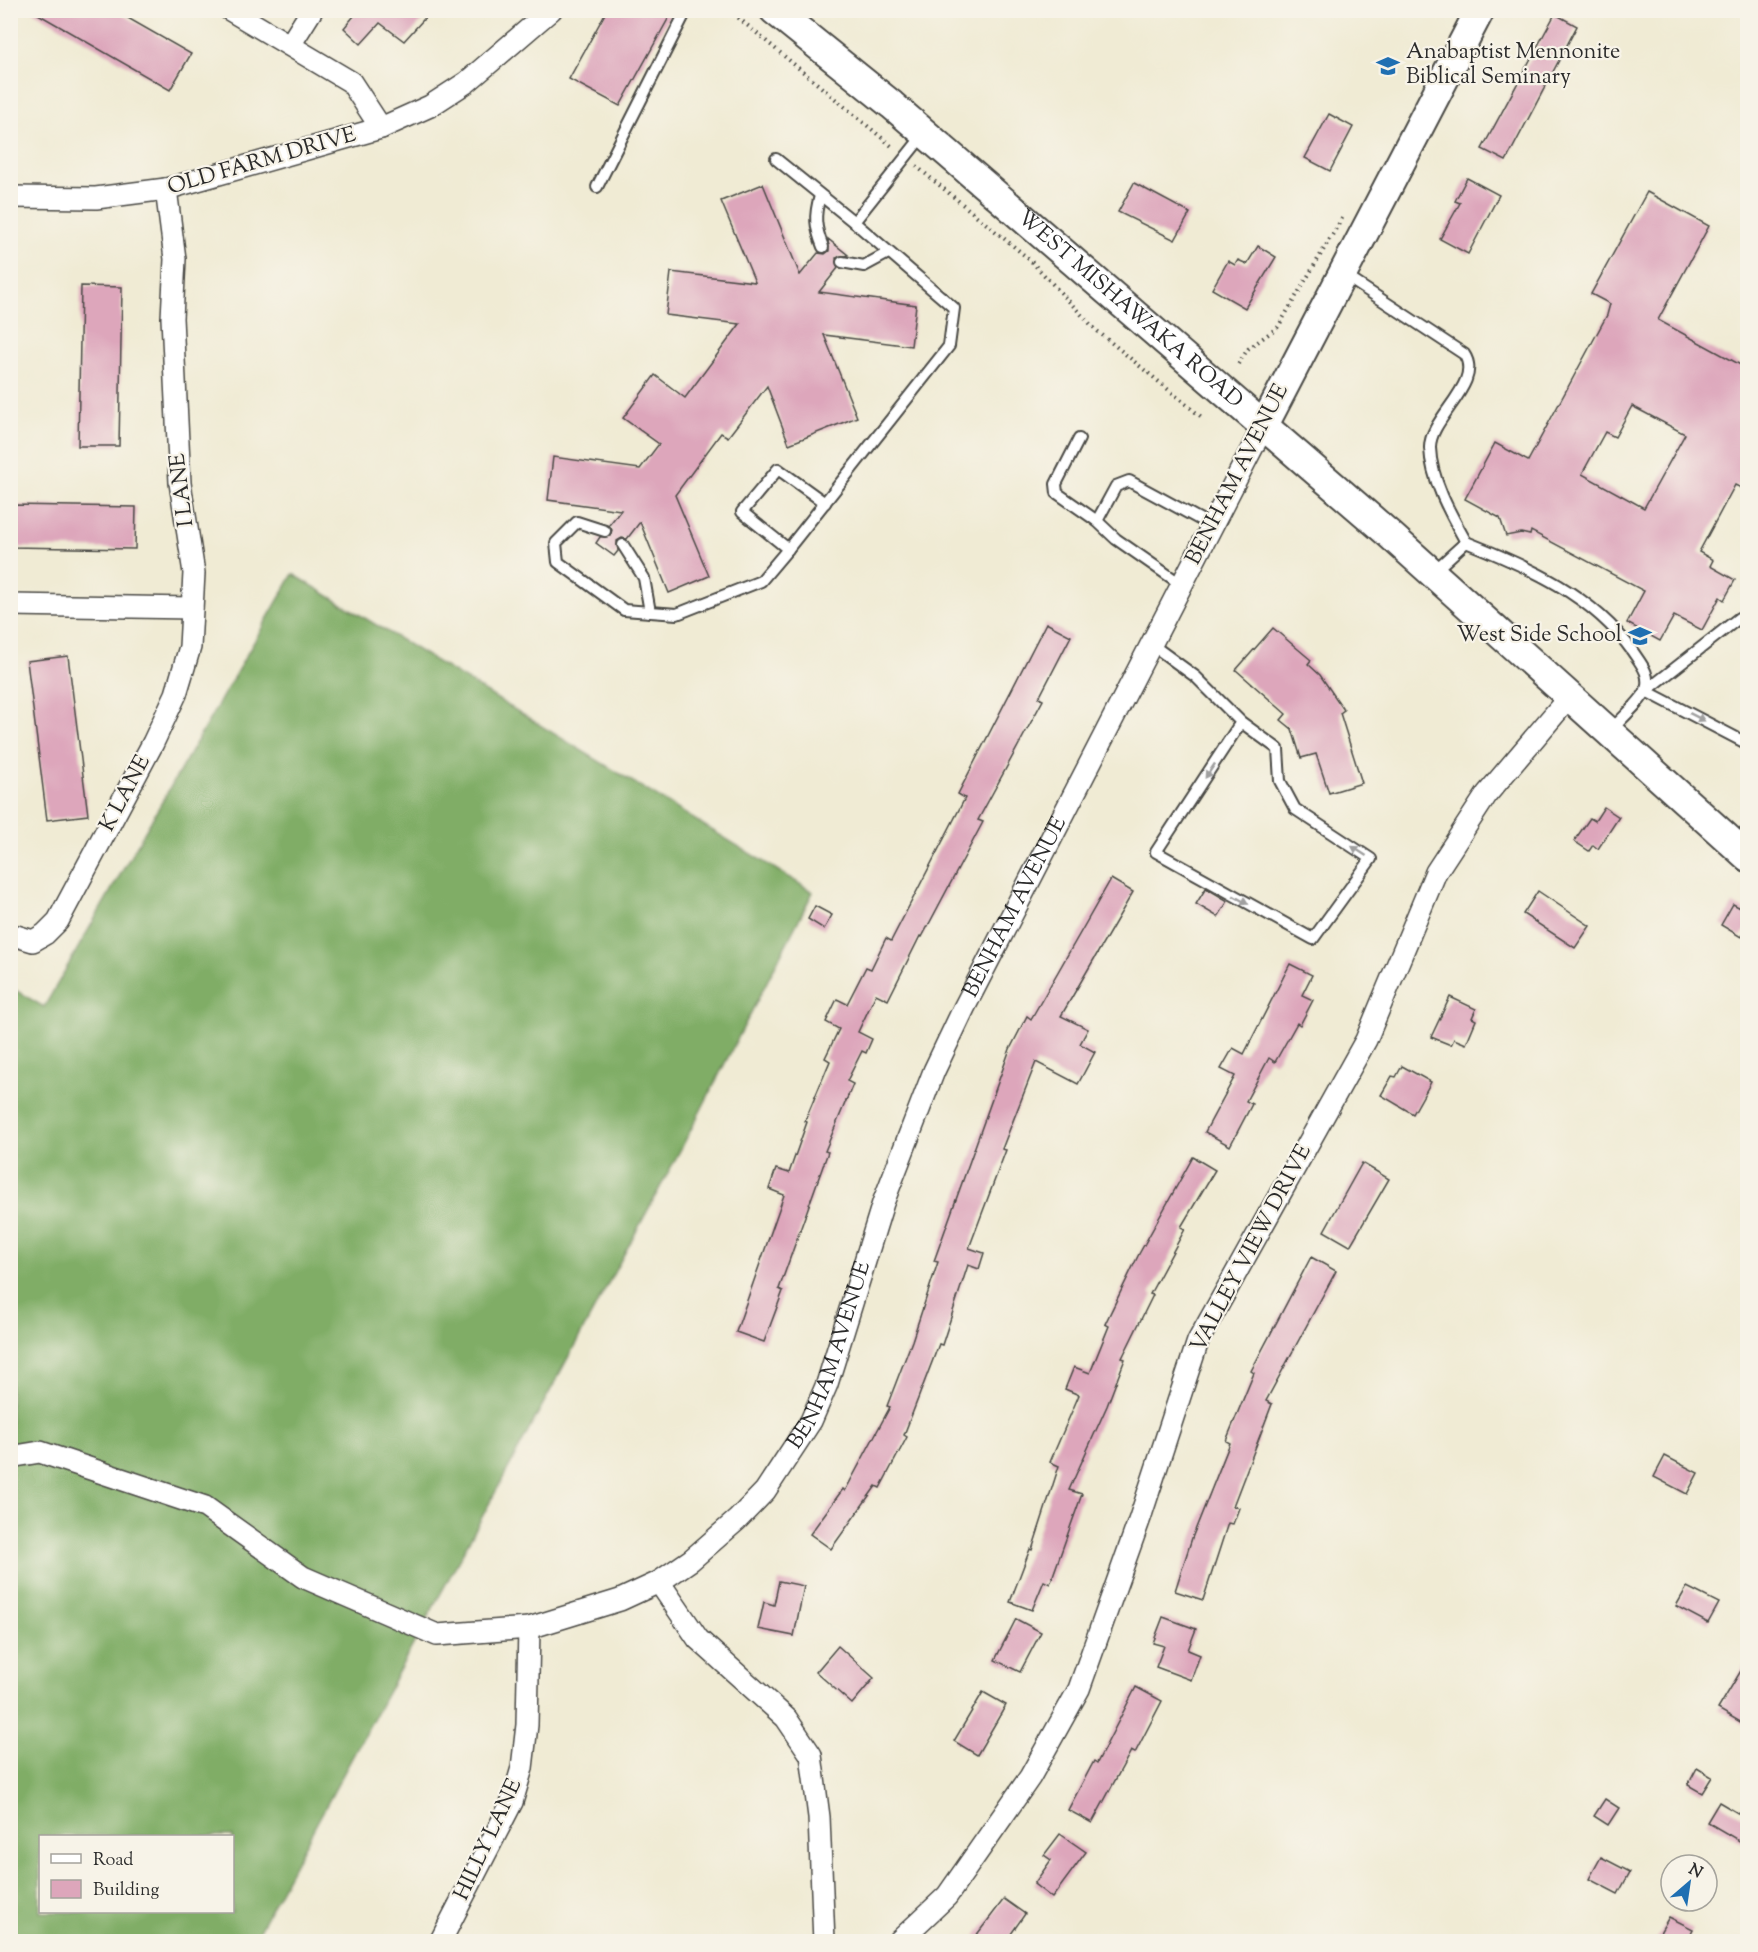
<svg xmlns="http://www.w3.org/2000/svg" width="1758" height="1952" viewBox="0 0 1758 1952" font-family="'Sorts Mill Goudy',serif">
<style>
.forest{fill:#80ad66;stroke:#566c48;stroke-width:1.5;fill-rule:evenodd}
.building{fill:#dda6bb;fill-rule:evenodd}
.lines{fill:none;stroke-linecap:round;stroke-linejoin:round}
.service-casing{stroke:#494844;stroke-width:14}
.minor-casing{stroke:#494844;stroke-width:24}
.secondary-casing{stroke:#494844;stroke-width:32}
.path{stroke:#494844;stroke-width:4;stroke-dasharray:1.5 4.5;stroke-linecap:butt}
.service{stroke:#fff;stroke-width:10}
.minor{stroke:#fff;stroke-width:21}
.secondary{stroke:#fff;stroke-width:28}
.oneway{fill:#a0a0a0}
.labels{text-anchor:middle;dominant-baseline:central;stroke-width:4.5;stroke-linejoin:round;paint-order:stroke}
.poi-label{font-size:22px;fill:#2b2b2b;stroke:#f7f3e8;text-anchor:start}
.street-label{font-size:22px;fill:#2b2b2b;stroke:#f7f3e8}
</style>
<rect width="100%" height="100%" fill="#f7f3e8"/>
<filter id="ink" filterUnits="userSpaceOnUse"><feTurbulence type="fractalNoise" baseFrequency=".0167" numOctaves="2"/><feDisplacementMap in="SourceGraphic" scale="12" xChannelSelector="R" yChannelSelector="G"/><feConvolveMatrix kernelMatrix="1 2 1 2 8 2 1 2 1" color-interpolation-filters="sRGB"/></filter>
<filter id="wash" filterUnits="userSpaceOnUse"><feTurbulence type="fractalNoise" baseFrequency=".008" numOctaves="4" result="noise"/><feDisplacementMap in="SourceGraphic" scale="24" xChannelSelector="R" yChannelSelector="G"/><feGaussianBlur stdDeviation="1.35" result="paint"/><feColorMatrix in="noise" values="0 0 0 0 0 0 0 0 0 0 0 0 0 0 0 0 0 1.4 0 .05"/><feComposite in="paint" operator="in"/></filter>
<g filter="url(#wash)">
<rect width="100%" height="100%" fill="#f0ebd4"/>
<!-- forest -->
<path class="forest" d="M293 574 813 892 683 1145 253 1941H11L10 987 44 1007ZM40 1836H232V1912H40Z"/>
<g id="blocks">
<!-- building -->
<g class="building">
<polygon points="31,10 114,10 191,54 170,90"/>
<polygon points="359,10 432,10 404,41 380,23 361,44 344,28"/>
<polygon points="607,10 673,10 620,106 569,79"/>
<polygon points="1555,14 1577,26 1506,161 1482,149"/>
<polygon points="1329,114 1353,127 1330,171 1305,158"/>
<polygon points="1467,178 1499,195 1468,254 1440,239 1460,203 1455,201"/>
<polygon points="1134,183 1190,213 1175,240 1118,212"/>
<polygon points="763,184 800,275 818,253 825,254 829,251 828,239 848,255 836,258 838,268 819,292 916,305 911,346 824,335 857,417 789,444 767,386 728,437 721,433 675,495 709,576 669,593 640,522 627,539 622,538 617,541 618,551 614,556 596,543 600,537 610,536 612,530 609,525 621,510 548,500 553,457 640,469 659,444 623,418 655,375 685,398 740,324 666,315 671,272 755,282 721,201"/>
<path d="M1647 192 1709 226 1658 320 1748 369V491L1735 485 1699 552 1713 560 1710 566 1735 580 1724 600 1720 597 1702 630 1674 616 1660 641 1627 623 1644 591 1531 531 1530 535 1521 533 1506 536 1500 518 1465 499 1495 443 1528 461 1607 315 1610 304 1591 294ZM1632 406 1685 434 1644 508 1582 474 1605 432 1615 437Z"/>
<polygon points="1258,246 1276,257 1245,308 1212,289 1228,261 1235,265 1238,260 1247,264"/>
<polygon points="81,286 122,287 119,446 78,446"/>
<polygon points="10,505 136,507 135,549 10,547"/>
<polygon points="1046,623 1071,636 1039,698 1043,700 978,820 983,822 922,937 920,936 888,1000 876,994 858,1032 872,1039 866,1053 862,1051 847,1081 853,1084 825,1151 828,1152 779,1289 783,1291 764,1342 736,1332 784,1195 769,1189 776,1169 789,1173 807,1122 805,1121 830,1061 825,1058 839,1029 826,1022 837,999 847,1004 866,967 871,969 886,938 891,941 965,798 958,794"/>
<polygon points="1273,628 1311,660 1308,664 1320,675 1344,710 1340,713 1362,783 1329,793 1316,754 1301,758 1292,729 1281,720 1286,714 1236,670"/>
<polygon points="68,656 88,815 47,820 27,661"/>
<polygon points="1604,807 1619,817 1598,849 1593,845 1589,851 1574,841 1590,818 1595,821"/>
<polygon points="1111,879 1133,892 1061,1016 1088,1029 1080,1044 1095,1052 1078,1084 1036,1062 1002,1149 1006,1150 969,1248 984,1253 979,1269 968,1265 942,1345 939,1344 904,1435 907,1437 880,1488 876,1486 831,1549 810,1534 843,1489 845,1491 890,1407 887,1406 912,1341 938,1262 934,1261 1010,1049 1027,1016 1031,1019"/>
<polygon points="1206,888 1228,901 1218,917 1196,904"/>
<polygon points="1538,891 1590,926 1575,948 1523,914"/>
<polygon points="1733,904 1748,912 1748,925 1741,937 1721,925"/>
<polygon points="815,906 832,915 824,929 808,919"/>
<polygon points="1290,964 1312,975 1302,995 1313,1000 1300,1025 1297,1023 1275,1062 1269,1058 1246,1101 1252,1104 1230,1146 1205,1132 1235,1076 1221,1069 1233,1048 1244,1054"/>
<polygon points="1450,997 1476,1009 1472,1018 1476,1020 1466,1044 1454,1039 1451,1045 1431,1037"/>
<polygon points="1402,1066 1431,1082 1413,1114 1381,1095 1392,1076 1396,1077"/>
<polygon points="1193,1157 1215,1170 1181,1227 1185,1229 1150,1294 1153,1295 1122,1358 1125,1359 1107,1406 1069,1490 1082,1494 1050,1584 1044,1581 1032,1610 1010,1602 1030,1549 1032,1550 1059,1466 1050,1462 1079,1395 1065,1389 1074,1367 1090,1373 1109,1326 1105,1324 1139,1254"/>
<polygon points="1362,1163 1389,1179 1350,1246 1324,1231"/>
<polygon points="1311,1257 1336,1271 1266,1401 1272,1404 1233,1506 1239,1508 1233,1524 1228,1523 1203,1600 1175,1591 1192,1538 1230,1443 1226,1441 1254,1373 1251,1371"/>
<polygon points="1665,1456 1698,1473 1687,1494 1654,1477"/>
<polygon points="779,1581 804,1586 794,1636 758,1629 764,1602 774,1605"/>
<polygon points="1687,1587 1719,1603 1708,1623 1676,1606"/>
<polygon points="1163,1617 1196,1629 1188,1650 1200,1655 1191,1680 1156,1667 1164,1646 1153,1643"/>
<polygon points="1016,1619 1041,1632 1020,1672 995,1660"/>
<polygon points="838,1646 874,1678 852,1704 816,1672"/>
<polygon points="1748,1659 1748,1713 1742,1723 1718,1709"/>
<polygon points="1136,1687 1162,1701 1135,1753 1131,1751 1092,1823 1068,1810 1094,1761 1097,1763"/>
<polygon points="983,1692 1006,1705 977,1755 954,1741"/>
<polygon points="1697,1768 1712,1777 1702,1793 1688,1785"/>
<polygon points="1605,1799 1619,1808 1608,1825 1594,1816"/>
<polygon points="1719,1802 1748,1819 1748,1846 1707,1822"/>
<polygon points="1060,1834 1086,1852 1052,1898 1034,1884 1051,1860 1044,1855"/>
<polygon points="1601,1857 1630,1872 1618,1894 1589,1879"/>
<polygon points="1004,1899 1025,1914 1006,1941 972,1941"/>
<polygon points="1669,1917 1693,1929 1687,1941 1655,1941"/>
</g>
</g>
</g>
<g filter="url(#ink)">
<use href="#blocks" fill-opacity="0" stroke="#494844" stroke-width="1.5"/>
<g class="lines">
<!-- service casing -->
<g class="service-casing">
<g id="service">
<polyline points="776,159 854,222"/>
<polyline points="597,187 684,15 689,10"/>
<path d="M820 196C814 216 815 227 823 247"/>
<polyline points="842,262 864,266 888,253"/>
<path d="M1344 275 1464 354C1484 383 1429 418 1430 448 1431 480 1451 515 1466 542"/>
<polyline points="1079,439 1056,484 1057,493 1097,521"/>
<polyline points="605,531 577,522 556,543 558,562 624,610 677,614 761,581 788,549 949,346 954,308 854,222 924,134"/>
<polyline points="623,545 644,578 650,612"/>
<polyline points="788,549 742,512 778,469 825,503"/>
<path d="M1432 573 1466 542C1529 567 1593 595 1633 652 1641 664 1651 674 1646 690 1643 700 1618 722 1610 731"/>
<polyline points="1182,585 1116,539 1097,521 1116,486 1129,481 1212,526"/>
<polyline points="1748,617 1739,618 1646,691 1748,744"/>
<polyline points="1151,644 1196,677 1241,722 1278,749 1280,781 1295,809 1371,859 1313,939 1156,852 1241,722"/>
</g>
</g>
<!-- minor casing -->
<g class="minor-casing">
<g id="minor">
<polyline points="230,10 351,82 381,128"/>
<polyline points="290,45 312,10"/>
<polyline points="10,197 96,198 166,189 381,128 430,106 467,82 551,10"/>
<polyline points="10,605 192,608"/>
<polyline points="10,934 33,941 45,934 58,921 153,743 176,694 190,647 194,573 180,483 172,318 175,259 166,189"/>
<path id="s1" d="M10 1457 40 1452 205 1507 303 1577 437 1635 529 1628 620 1600 659 1582 691 1560 737 1520 765 1491 811 1421 827 1384 883 1203 934 1071 964 1008 1263 427"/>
<polyline points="659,1582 698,1639 786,1718 811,1755 819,1817 824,1942"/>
<polyline points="440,1942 512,1802 522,1768 527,1725 529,1628"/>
<polyline points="898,1942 947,1896 1030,1777 1079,1689 1140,1518 1198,1341 1366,1040 1436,872 1487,794 1570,696"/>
</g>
</g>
<!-- secondary casing -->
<g class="secondary-casing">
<g id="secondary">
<path id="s2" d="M774 10 892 105 1389 534 1748 857"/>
<polyline points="1263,427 1480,10"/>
</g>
</g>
<!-- path -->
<g class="path">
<polyline points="729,10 894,148"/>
<polyline points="916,166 1029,259 1096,330 1204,419"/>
<polyline points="1238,364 1248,349 1278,327 1344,215"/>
</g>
<!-- service -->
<use href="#service" class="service"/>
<!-- minor -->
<use href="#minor" class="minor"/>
<!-- secondary -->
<use href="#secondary" class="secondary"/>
</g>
<!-- one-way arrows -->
<defs><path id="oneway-solid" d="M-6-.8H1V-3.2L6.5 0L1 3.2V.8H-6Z" transform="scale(1.5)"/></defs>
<g class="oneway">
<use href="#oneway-solid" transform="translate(1697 717) rotate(27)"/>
<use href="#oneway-solid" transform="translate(1210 771) rotate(124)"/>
<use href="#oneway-solid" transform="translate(1359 851) rotate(-147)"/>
<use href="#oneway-solid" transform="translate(1241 900) rotate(29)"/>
</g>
</g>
<!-- icons -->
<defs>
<g id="university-bare" transform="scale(1.8)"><path d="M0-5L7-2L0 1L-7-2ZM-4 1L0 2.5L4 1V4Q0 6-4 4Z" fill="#1f6fb2" stroke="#f7f3e8" stroke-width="2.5" paint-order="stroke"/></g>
<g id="school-bare" transform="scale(1.8)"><path d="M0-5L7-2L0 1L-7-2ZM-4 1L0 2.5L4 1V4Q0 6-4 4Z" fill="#1f6fb2" stroke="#f7f3e8" stroke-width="2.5" paint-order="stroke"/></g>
</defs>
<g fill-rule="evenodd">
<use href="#university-bare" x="1388" y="66"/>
<use href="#school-bare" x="1640" y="636"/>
</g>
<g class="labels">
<!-- poi labels -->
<g class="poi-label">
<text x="1406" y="53">Anabaptist Mennonite<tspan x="1406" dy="25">Biblical Seminary</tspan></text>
<text x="1622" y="636" text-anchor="end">West Side School</text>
</g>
<!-- street labels -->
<g class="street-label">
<text transform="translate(262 162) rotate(-16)">OLD FARM DRIVE</text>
<text stroke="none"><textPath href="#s2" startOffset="465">WEST MISHAWAKA ROAD</textPath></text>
<text transform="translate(1238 475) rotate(-63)">BENHAM AVENUE</text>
<text transform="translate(183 490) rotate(-97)">I LANE</text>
<text transform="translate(126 794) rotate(-62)">K LANE</text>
<text stroke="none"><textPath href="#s1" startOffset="1479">BENHAM AVENUE</textPath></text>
<text transform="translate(1252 1249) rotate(-62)">VALLEY VIEW DRIVE</text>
<text stroke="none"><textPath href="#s1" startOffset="993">BENHAM AVENUE</textPath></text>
<text transform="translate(489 1840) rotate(-65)">HILLY LANE</text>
</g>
</g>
<!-- margin -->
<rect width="1758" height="1952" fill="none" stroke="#f7f3e8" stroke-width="36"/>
<!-- legend -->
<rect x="39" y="1835" width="195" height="78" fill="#f7f3e8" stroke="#a5a39c" stroke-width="1.5"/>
<rect x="51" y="1854" width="30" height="9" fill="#ffffff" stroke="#a5a39c" stroke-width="1.5"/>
<text x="93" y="1865" font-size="18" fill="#2b2b2b">Road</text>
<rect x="51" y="1880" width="30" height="18" fill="#dda6bb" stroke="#a5a39c" stroke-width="1.5"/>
<text x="93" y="1895" font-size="18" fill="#2b2b2b">Building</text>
<!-- north arrow -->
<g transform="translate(1689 1883) rotate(29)"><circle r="28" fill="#f7f3e8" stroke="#a5a39c" stroke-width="1.5"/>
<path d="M0-4.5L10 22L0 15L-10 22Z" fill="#1f6fb2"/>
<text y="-9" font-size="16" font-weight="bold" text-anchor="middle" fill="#2b2b2b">N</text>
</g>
</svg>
